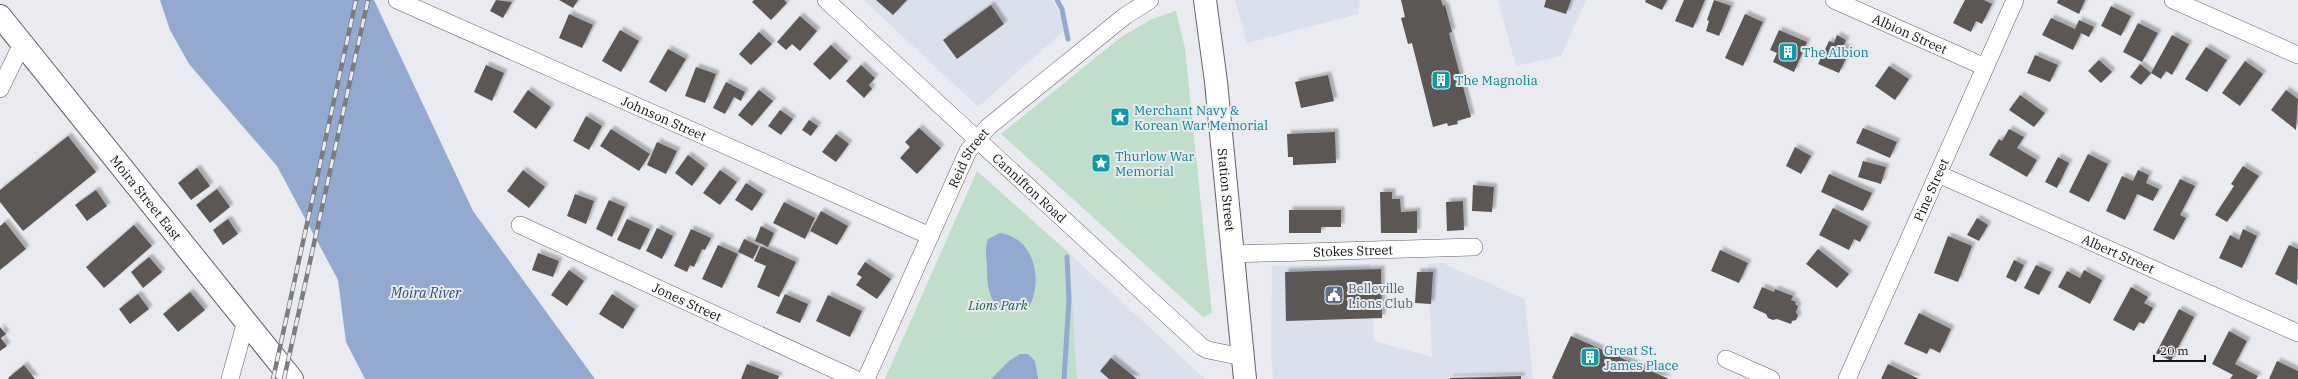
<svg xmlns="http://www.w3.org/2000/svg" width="2298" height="379" viewBox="0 0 2298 379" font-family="'IBM Plex Serif',serif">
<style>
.built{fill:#dae0ec}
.green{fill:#c1decb}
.water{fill:#93a9d0}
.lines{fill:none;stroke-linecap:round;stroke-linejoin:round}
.stream{stroke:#93a9d0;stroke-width:5}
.building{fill:#5b5754;filter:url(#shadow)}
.street-casing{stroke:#616367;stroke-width:18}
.secondary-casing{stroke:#616367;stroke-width:24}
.street{stroke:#fff;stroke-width:17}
.secondary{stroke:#fff;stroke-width:22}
.rail-casing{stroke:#7a7c7f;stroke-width:4.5}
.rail{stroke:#e9ebf0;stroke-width:3;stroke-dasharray:9;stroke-linecap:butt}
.labels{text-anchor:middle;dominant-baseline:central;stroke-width:4;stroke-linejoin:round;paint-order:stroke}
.street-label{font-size:13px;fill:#121314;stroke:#e9ebf0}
.culture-label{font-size:13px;fill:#0d838f;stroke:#e9ebf0;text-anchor:start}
.service-label{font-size:13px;fill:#4e5e75;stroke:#e9ebf0;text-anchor:start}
.park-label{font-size:13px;font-style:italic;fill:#1a613d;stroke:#e9ebf0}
.water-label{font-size:14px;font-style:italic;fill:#2c477a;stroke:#e9ebf0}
</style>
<defs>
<filter id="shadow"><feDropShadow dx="3.5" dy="-3.5" stdDeviation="1" flood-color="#0004"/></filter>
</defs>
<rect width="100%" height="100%" fill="#e9ebf0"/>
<!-- built -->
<g class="built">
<polygon points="864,0 1052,0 1068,27 978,107"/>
<polygon points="1235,0 1360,0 1358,14 1247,43"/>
<polygon points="1498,0 1586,0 1561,56 1516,66"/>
<polygon points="1069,253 1205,379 1077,379"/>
<polygon points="1442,263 1525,299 1533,379 1273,379 1271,353 1272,266 1370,264 1374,341 1432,357 1428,264"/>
</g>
<!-- green -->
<g class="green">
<polygon points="1176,11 1185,48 1212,313 1203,317 1001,134 1121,37 1152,19"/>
<polygon points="977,171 1069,253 1077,379 885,379"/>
</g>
<!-- water -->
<g class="water">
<polygon points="160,0 374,0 473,211 595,379 365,379 346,342 338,280 277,166 189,64 170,30"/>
<path d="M1000 233C1035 238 1044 281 1028 309 995 320 987 297 987 270 987 258 984 250 988 239Z"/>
<polygon points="1020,354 1028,354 1035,361 1038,379 991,379 1009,361"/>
</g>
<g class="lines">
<!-- stream -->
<g class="stream">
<polyline points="1057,0 1062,9 1068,39"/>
<polyline points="1064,379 1069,299 1067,257"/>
</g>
</g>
<!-- building -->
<g class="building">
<polygon points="496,0 512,2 503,18 490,11"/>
<polygon points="559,0 578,0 573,8"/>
<polygon points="754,0 784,0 787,3 771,20 752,2"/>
<polygon points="876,0 907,0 893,15"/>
<polygon points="1401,0 1441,0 1443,6 1445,5 1452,32 1449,33 1471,117 1457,121 1458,124 1448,126 1447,123 1433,127 1412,43 1408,44 1401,18 1405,17"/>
<polygon points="1546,0 1571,0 1566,14 1544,7"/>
<polygon points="1646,0 1667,0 1662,10 1645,2"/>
<polygon points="1684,0 1705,0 1693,28 1675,21"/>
<polygon points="1714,0 1731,6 1719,36 1706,31 1709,21 1707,20"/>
<polygon points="1965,0 1984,0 1992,4 1982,24 1976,21 1971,32 1953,23"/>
<polygon points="2058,0 2085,0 2079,14 2057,3"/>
<polygon points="991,5 1004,24 957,59 943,40"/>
<polygon points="2111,6 2131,16 2121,36 2101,26"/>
<polygon points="569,14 593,25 582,48 559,38"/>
<polygon points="1745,14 1763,22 1743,66 1725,58"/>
<polygon points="800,16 817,31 800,51 792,44 786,50 777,42"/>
<polygon points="2051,18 2075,29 2079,20 2094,27 2089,37 2081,33 2073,50 2042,35"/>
<polygon points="2138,23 2158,33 2142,62 2123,52"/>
<polygon points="620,30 639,41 621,72 602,61"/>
<polygon points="1779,30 1807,42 1794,72 1773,62 1777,53 1770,50"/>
<polygon points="759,32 772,44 751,65 739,54"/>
<polygon points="1837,35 1846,40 1843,47 1850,50 1839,73 1818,64 1829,41 1834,43"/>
<polygon points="2172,35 2189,44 2172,75 2166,71 2161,79 2151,73"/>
<polygon points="831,45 848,61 830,80 813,64"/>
<polygon points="2206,47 2227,60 2207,92 2185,79"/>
<polygon points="668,49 686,59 666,92 649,82"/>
<polygon points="2035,55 2058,65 2050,82 2027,73"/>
<polygon points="2099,60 2112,72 2101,83 2088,71"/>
<polygon points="2245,61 2263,74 2240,106 2222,93"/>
<polygon points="2140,64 2151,73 2141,85 2130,77"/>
<polygon points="486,65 504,73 492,101 474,92"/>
<polygon points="861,65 875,78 869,85 872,89 864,98 846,81"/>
<polygon points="1889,66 1909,79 1895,100 1875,86"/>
<polygon points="696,67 716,74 705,103 685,96"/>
<polygon points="1328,75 1334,101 1301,108 1295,82"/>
<polygon points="726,82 745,92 741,101 734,97 725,114 713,108"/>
<polygon points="528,90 551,107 536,129 513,112"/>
<polygon points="759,90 773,101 752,126 738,115"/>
<polygon points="2286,90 2298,99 2296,130 2271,110"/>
<polygon points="2020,95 2045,113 2034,127 2009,110"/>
<polygon points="780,110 793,119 781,135 768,126"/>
<polygon points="586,116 602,126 589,150 573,141"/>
<polygon points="809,120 818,126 811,136 802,130"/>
<polygon points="919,128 941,148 917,174 900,158 910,147 905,142"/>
<polygon points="1863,128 1897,142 1890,158 1856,143"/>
<polygon points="611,129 650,154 639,171 600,146"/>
<polygon points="2009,129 2024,137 2017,148 2037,160 2027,177 1989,155 1999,139 2002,141"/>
<polygon points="1335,132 1336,163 1293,165 1293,157 1288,157 1287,134"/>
<polygon points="836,134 849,144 836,162 822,152"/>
<polygon points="68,136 96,172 23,231 0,202 0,190"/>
<polygon points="657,142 677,151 666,174 647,165"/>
<polygon points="1795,147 1811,156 1801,174 1786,166"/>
<polygon points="2088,154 2108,164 2089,202 2069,192"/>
<polygon points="688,155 705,168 692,186 675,173"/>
<polygon points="2058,157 2069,163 2057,188 2045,182"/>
<polygon points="1863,161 1886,167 1881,184 1858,177"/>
<polygon points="2243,166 2259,176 2227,222 2215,215 2234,186 2231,184"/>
<polygon points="197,168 210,186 191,200 178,183"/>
<polygon points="523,170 545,187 529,208 507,191"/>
<polygon points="720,170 737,182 720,205 703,193"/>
<polygon points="2138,170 2149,175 2146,183 2159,189 2153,201 2137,194 2125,220 2106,211 2122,176 2133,181"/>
<polygon points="1829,174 1872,193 1863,211 1821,192"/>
<polygon points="2180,179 2195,186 2180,215 2186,218 2174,240 2153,230"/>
<polygon points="746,183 763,194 752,211 735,200"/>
<polygon points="1473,185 1494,187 1492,212 1472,211"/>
<polygon points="217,189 230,207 210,223 196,205"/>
<polygon points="96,190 107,206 87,221 75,205"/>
<polygon points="1380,192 1392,192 1392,199 1400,199 1401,212 1417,211 1417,233 1381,233"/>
<polygon points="575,194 594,201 586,224 567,216"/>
<polygon points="609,200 625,207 612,237 596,229"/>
<polygon points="1463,201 1464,230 1447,231 1446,202"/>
<polygon points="784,202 815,218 805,239 773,223"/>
<polygon points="1833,208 1868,226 1860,242 1854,239 1849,250 1819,235"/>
<polygon points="1289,210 1341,210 1341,227 1321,227 1321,233 1289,233"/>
<polygon points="821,211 848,226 837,245 810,231"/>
<polygon points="1977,218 1988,225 1979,241 1967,235"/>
<polygon points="228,219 238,234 223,245 213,230"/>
<polygon points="627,219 650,229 640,250 617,240"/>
<polygon points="5,222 26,249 0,270 0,226"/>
<polygon points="134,225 152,246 104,288 86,267"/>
<polygon points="761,226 774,233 768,247 755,241"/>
<polygon points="657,228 673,236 662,259 646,251"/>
<polygon points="691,229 711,238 705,250 702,249 694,267 690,265 687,272 674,266"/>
<polygon points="2243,229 2257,236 2242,268 2219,258 2230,235 2239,240"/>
<polygon points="1948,236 1972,246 1958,282 1934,273"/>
<polygon points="744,239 759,246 753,259 738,252"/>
<polygon points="718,245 738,254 722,288 702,279"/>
<polygon points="2289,245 2298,249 2297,285 2275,274"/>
<polygon points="761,246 796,262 779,297 757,287 766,266 754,261"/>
<polygon points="1818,249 1849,274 1837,288 1806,264"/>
<polygon points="1720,250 1748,263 1739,283 1711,271"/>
<polygon points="538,253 559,261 553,277 532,270"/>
<polygon points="149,257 162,272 143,288 131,272"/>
<polygon points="2014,260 2024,265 2016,282 2006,277"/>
<polygon points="865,262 891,279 877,299 856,285 862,277 857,274"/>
<polygon points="2036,265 2051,272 2039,295 2024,288"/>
<polygon points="1381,269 1382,318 1286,321 1285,272"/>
<polygon points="569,270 584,281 567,306 551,295"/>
<polygon points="2084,270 2102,280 2090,304 2058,287 2067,271 2080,278"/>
<polygon points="1417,272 1433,272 1431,304 1415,303"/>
<polygon points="1762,287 1774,292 1775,289 1793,296 1791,300 1796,302 1795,304 1798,306 1796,312 1798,316 1796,320 1792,321 1791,324 1777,319 1773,320 1768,318 1766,314 1753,308"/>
<polygon points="2131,287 2148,297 2144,303 2153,308 2144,324 2139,322 2134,331 2113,320"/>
<polygon points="190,292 205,310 178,332 163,314"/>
<polygon points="138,294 149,309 130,324 119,309"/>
<polygon points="612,294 635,309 623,329 599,314"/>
<polygon points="785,294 808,304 800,323 776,313"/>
<polygon points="828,295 862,311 850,337 816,321"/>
<polygon points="2179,309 2194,317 2171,361 2156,353"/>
<polygon points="1919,313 1951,329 1940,353 1930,348 1927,354 1904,344"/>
<polygon points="0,327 6,334 1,338 7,346 0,351"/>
<polygon points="2229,331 2247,341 2235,364 2258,376 2256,379 2230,379 2233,375 2212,364"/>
<polygon points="1571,336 1669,379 1555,379 1552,378"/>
<polygon points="1111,358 1137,379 1109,379 1100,371"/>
<polygon points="2277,361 2298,371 2298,379 2269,379"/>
<polygon points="747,364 779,376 778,379 741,379"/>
<polygon points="1888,364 1919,379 1881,379"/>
<polygon points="24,365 35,379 9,379 8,378"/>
<polygon points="1521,376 1521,379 1450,379 1450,378"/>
</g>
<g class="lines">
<!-- street casing -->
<g class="street-casing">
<g id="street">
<path id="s1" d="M397 0 930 236"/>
<path id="s2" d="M826 0 1202 347 1208 350 1243 357"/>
<path id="s3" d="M1834 0 1985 67"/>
<polyline points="2173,0 2298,55"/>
<polyline points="0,89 22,44"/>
<path id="s4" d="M1938 174 2298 333"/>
<path id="s5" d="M520 225 855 379"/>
<path id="s6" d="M1233 254 1474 247"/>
<polyline points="1726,359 1771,379"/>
<polyline points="230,379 246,321"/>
<path id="s7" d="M866 379 968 151 988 127 1125 16 1150 0"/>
<path id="s8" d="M1847 379 2015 0"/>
</g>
</g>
<!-- secondary casing -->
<g class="secondary-casing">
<g id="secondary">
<path id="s9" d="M1205 0 1216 82 1245 379"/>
<path id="s10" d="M0 16 292 379"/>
</g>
</g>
<!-- street -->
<use href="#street" class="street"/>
<!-- secondary -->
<use href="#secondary" class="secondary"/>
<!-- rail casing -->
<g class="rail-casing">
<g id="rail">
<polyline points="273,379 356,0"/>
<polyline points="284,379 368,0"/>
</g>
</g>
<!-- rail -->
<use href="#rail" class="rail"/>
</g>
<!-- icons -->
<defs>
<g id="building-square" transform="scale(1)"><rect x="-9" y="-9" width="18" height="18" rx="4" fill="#0f9aa8" stroke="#e9ebf0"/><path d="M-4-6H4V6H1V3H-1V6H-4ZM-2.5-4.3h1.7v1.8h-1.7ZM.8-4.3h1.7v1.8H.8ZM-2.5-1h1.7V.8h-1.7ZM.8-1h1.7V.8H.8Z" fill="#fff"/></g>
<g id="sight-square" transform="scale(1)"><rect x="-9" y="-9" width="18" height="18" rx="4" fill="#0f9aa8" stroke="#e9ebf0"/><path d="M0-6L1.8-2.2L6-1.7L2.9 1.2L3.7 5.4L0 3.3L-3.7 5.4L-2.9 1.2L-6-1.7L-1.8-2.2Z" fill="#fff"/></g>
<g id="civic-square" transform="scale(1)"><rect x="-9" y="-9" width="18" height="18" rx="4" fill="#5c6f8a" stroke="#e9ebf0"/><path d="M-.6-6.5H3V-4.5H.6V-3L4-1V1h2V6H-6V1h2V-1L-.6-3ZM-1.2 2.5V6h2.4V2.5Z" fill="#fff"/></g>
</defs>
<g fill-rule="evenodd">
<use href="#building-square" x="1788" y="52"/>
<use href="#building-square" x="1441" y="80"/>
<use href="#sight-square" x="1120" y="117"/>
<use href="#sight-square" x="1101" y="163"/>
<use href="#civic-square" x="1334" y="295"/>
<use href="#building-square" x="1590" y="357"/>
</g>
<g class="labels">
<!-- street labels -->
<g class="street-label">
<text stroke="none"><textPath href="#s3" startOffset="83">Albion Street</textPath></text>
<text stroke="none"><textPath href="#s1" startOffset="292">Johnson Street</textPath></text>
<text stroke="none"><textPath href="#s7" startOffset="244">Reid Street</textPath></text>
<text stroke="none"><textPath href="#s2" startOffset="277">Cannifton Road</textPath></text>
<text stroke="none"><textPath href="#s9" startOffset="191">Station Street</textPath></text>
<text stroke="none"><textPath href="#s8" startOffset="207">Pine Street</textPath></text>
<text stroke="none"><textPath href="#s10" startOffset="233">Moira Street East</textPath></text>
<text stroke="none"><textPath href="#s6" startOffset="120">Stokes Street</textPath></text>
<text stroke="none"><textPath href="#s4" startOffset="197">Albert Street</textPath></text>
<text stroke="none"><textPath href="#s5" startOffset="184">Jones Street</textPath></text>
</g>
<!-- culture labels -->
<g class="culture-label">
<text x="1802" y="52">The Albion</text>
<text x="1455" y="80">The Magnolia</text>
<text x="1134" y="110">Merchant Navy &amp;<tspan x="1134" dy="15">Korean War Memorial</tspan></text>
<text x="1115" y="156">Thurlow War<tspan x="1115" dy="15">Memorial</tspan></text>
<text x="1604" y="350">Great St.<tspan x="1604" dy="15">James Place</tspan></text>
</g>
<!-- service labels -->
<g class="service-label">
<text x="1348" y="288">Belleville<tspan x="1348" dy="15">Lions Club</tspan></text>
</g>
<!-- park labels -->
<g class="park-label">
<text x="998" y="305">Lions Park</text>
</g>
<!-- water labels -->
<g class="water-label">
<text x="426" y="293">Moira River</text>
</g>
</g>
<!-- scale -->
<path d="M2154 355v6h51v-6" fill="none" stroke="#121314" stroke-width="2"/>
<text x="2160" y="355" font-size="12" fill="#121314" stroke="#e9ebf0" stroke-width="3" paint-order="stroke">20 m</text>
</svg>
